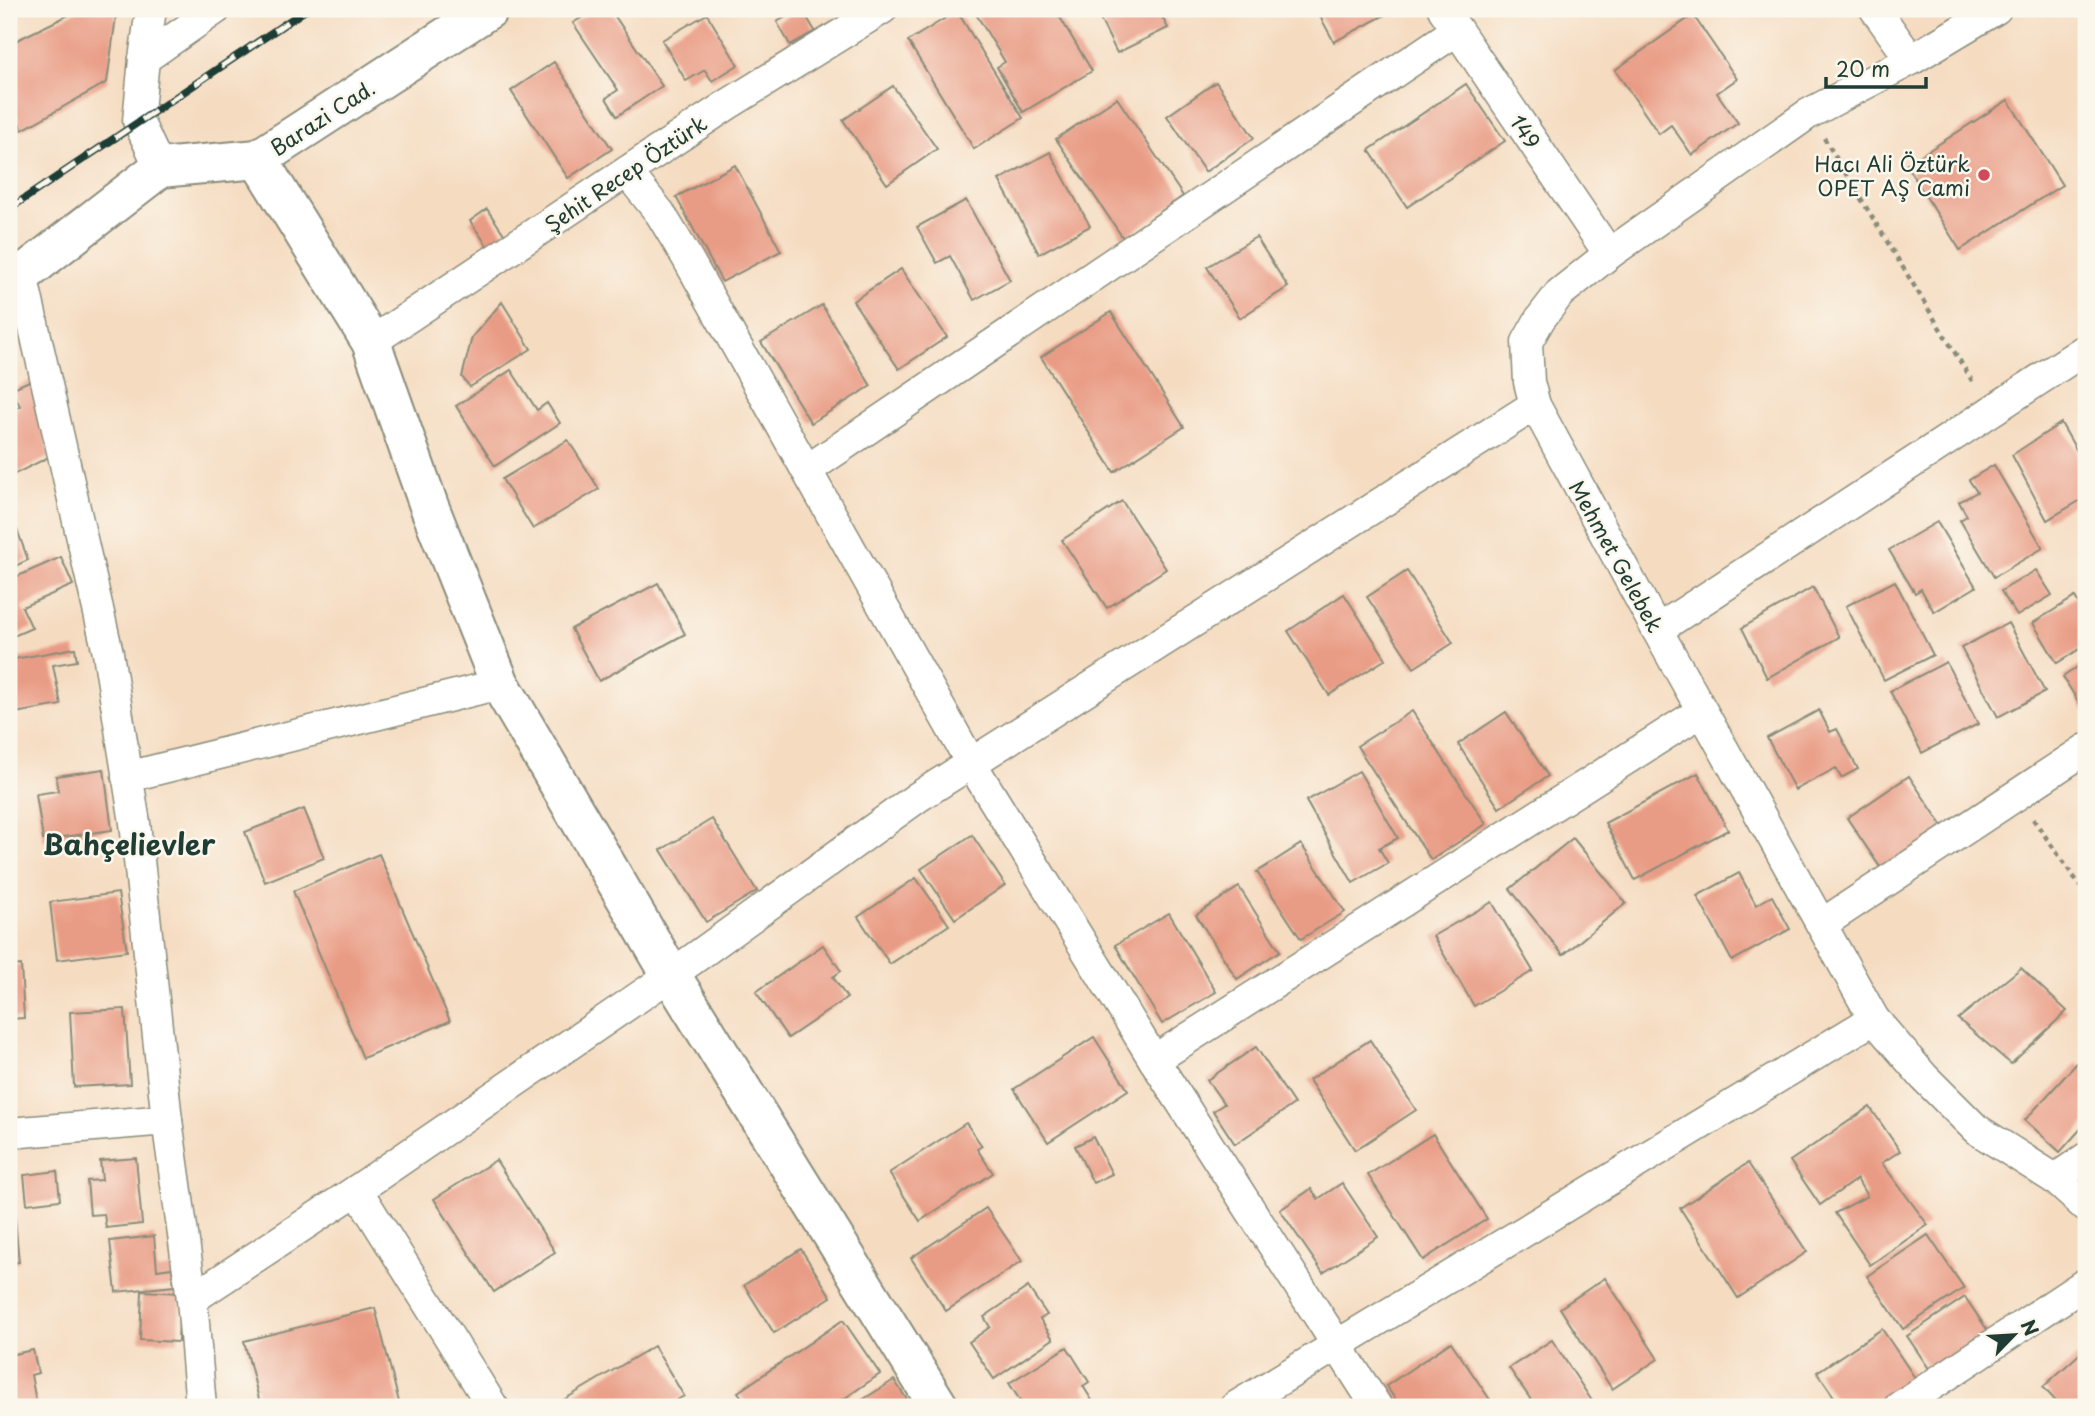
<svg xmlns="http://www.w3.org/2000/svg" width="2095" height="1416" viewBox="0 0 2095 1416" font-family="'Playpen Sans',sans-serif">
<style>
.building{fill:#e99c85}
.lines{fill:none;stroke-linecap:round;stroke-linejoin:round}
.street-casing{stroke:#8a8c7a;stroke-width:33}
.secondary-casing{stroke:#8a8c7a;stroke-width:42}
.path{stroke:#8a8c7a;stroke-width:4.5;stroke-dasharray:5 5;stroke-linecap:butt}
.street{stroke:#fff;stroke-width:30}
.secondary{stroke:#fff;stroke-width:38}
.rail-casing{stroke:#1f3d34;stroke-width:8}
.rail{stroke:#fbf7ec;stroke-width:5;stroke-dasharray:16;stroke-linecap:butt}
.poi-dot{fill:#d1495b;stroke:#fbf7ec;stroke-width:2.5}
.labels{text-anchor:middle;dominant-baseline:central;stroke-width:5;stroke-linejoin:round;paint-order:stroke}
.street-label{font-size:21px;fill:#1f3d34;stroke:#fbf7ec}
.poi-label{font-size:21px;fill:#1f3d34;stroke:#fbf7ec;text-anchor:end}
.district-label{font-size:28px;font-weight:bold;fill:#1f3d34;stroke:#fbf7ec}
</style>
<rect width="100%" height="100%" fill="#fbf7ec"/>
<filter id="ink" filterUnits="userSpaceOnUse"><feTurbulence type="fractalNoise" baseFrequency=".0143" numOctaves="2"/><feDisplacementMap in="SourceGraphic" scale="14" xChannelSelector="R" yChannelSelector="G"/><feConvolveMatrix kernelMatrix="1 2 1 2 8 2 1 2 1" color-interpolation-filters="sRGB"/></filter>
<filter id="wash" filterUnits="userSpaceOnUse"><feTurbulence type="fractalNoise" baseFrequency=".00686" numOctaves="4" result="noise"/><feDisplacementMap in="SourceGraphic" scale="28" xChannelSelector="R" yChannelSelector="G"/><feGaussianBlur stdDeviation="1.57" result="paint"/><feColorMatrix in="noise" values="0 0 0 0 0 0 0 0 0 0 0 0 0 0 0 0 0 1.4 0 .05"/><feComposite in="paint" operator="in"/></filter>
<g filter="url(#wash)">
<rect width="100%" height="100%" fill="#f5dcc1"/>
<g id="blocks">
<!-- building -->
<g class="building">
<polygon points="81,9 117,9 107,82 22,130 9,96 9,44"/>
<polygon points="595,9 610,9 662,86 617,116 606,98 618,90 573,23"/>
<polygon points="800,9 802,9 815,31 790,45 777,22"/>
<polygon points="973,9 1055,9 1092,71 1023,112 997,67 1005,62"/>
<polygon points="1095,9 1158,9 1168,28 1117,53"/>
<polygon points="1316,9 1396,9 1334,42"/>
<polygon points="957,11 1023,118 974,149 908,41"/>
<polygon points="707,14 738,65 712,81 705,70 686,81 662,40"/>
<polygon points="1693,15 1737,79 1717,93 1738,123 1692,155 1671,125 1659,134 1615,70"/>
<polygon points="554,62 612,149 568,178 511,91"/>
<polygon points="1216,82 1254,138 1205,172 1167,116"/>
<polygon points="1466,84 1505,141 1407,207 1369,150"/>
<polygon points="893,86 937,149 887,184 843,120"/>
<polygon points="1117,98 1183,196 1123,238 1056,139"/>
<polygon points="2008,100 2062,185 1960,250 1906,165"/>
<polygon points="1050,152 1090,226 1039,254 999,180"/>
<polygon points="735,165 781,251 722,282 676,197"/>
<polygon points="966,200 1010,280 974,300 950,256 937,263 917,227"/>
<polygon points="487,209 508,240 491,251 470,221"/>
<polygon points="1256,237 1288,287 1240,318 1207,267"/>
<polygon points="901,269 947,337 899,369 853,301"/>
<polygon points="502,302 531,349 470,387 462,377 472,337"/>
<polygon points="822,305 871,386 811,423 761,342"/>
<polygon points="1111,312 1184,427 1114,472 1041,357"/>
<polygon points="511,370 537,410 547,403 560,423 495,466 456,406"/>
<polygon points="34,379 49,457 9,477 9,424 17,420 12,411 20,406 11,389"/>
<polygon points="2061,423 2086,467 2086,497 2047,520 2012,455"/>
<polygon points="568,440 599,489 533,529 502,479"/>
<polygon points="1994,465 2043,548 1994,577 1960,520 1967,516 1959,502 1977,492 1969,480"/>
<polygon points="1122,501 1166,569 1107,608 1062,540"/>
<polygon points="9,507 28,560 9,569"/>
<polygon points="1937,522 1976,587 1934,612 1921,589 1915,593 1889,550"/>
<polygon points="61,557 73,585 22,607 32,628 9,638 9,580"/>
<polygon points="2036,570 2052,595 2017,616 2001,591"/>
<polygon points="1407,571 1453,643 1414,668 1367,597"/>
<polygon points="1895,581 1933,655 1884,680 1846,606"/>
<polygon points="658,583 685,634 599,681 571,629"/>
<polygon points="1813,587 1839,637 1767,678 1742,628"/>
<polygon points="1344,594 1386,659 1329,695 1288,631"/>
<polygon points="2075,597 2086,616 2086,645 2057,663 2033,623"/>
<polygon points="2008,623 2045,692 1998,717 1961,648"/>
<polygon points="75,648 77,661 53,665 61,705 9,714 9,660"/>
<polygon points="2086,661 2086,714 2063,677"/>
<polygon points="1946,662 1978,724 1922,753 1890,691"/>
<polygon points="1819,710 1830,732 1837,729 1858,769 1841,778 1836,768 1795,790 1767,738"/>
<polygon points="1412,711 1486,824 1431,860 1357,746"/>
<polygon points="1506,712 1548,776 1499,808 1458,744"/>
<polygon points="104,769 112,830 43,840 36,794 58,791 56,776"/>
<polygon points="1359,771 1398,838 1379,848 1388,863 1353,883 1306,801"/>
<polygon points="1698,773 1728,830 1635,880 1605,823"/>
<polygon points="1909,776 1948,834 1886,876 1847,818"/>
<polygon points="304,809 324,858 265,882 245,832"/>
<polygon points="712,819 757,891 706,922 661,850"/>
<polygon points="972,835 1005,885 955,919 921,869"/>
<polygon points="1573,838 1626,903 1563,955 1510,889"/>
<polygon points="1301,844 1345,912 1301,939 1257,872"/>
<polygon points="379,854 450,1021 363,1058 293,891"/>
<polygon points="1739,873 1756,905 1772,896 1790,929 1732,961 1697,896"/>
<polygon points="916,878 949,925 890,964 858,917"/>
<polygon points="1239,887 1280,951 1237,979 1196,915"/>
<polygon points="118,893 127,951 57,960 50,902"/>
<polygon points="1492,902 1533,971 1474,1006 1433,936"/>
<polygon points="1169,913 1216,992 1162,1024 1115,945"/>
<polygon points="823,945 841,971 833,977 847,998 788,1038 756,992"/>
<polygon points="21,965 24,1018 9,1019 9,966"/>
<polygon points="2021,968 2067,1011 2011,1064 1958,1019"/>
<polygon points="125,1009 130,1084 74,1087 70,1012"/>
<polygon points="1094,1037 1128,1090 1048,1142 1014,1089"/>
<polygon points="1370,1040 1416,1110 1355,1150 1309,1080"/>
<polygon points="1256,1047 1294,1104 1235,1144 1213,1111 1224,1104 1207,1080"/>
<polygon points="2077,1063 2086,1071 2086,1123 2060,1152 2025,1120"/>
<polygon points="1870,1107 1900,1151 1882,1163 1928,1225 1870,1265 1835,1213 1867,1196 1857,1179 1820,1205 1790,1161"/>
<polygon points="966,1123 982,1146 977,1149 993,1173 920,1221 889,1173"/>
<polygon points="1433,1134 1487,1219 1423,1260 1368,1175"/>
<polygon points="1093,1137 1112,1174 1093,1183 1075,1146"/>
<polygon points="136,1158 142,1224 106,1228 104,1214 90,1215 87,1181 102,1180 100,1161"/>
<polygon points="496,1160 555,1252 494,1292 434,1199"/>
<polygon points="1748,1163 1807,1252 1738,1298 1680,1208"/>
<polygon points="57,1171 60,1200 27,1204 24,1175"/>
<polygon points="1342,1183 1378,1237 1323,1273 1280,1210 1311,1189 1318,1199"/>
<polygon points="9,1191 14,1209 19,1262 9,1263"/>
<polygon points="986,1208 1022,1261 946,1311 911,1258"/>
<polygon points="1928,1235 1964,1288 1903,1329 1867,1276"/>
<polygon points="154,1236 157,1270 172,1268 174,1286 116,1292 110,1241"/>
<polygon points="801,1249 831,1297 774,1333 744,1285"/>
<polygon points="1605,1278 1658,1359 1612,1389 1560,1308"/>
<polygon points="1028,1287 1047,1315 1040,1319 1053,1339 994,1379 969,1342 990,1327 984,1317"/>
<polygon points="142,1291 180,1293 178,1342 140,1340"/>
<polygon points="1965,1297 1994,1340 1936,1379 1907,1336"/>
<polygon points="375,1308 400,1406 261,1407 244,1341"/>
<polygon points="843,1320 880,1374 832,1407 749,1407 738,1392"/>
<polygon points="1882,1329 1923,1390 1897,1407 1872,1407 1871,1405 1868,1407 1841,1407 1817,1372"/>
<polygon points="1552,1340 1592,1401 1583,1407 1536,1407 1509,1368"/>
<polygon points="1451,1342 1495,1407 1401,1407 1386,1386"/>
<polygon points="654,1346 684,1396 665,1407 563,1407 560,1402"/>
<polygon points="1067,1347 1089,1382 1083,1386 1095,1405 1091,1407 1024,1407 1009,1383"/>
<polygon points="2086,1348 2086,1407 2061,1407 2043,1387"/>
<polygon points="33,1350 38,1373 31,1375 37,1407 9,1407 9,1355"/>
<polygon points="894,1380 912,1407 851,1407"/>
</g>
</g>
</g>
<g filter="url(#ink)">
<use href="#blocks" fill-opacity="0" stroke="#8a8c7a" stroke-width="2"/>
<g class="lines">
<!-- street casing -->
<g class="street-casing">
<g id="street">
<polyline points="151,9 144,59 138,121 160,168"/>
<polyline points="1443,9 1609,254"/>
<polyline points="1875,9 1911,60"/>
<polyline points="1996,9 1911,60 1808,114 1609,254 1560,293 1540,319 1527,342 1529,382 1535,405 1657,630 1874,1019 1924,1077 1976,1129 2055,1179 2086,1207"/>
<polyline points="144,59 216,9"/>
<polyline points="627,172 660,213 686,256 971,763 1154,1060 1377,1407"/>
<polyline points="22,275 108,653 135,823 167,1120 192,1299"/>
<polyline points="371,342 727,105 882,9"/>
<polyline points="807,470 1457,30"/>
<polyline points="1657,630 2086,349"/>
<polyline points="127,777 500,684"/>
<polyline points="1822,924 2086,749"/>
<polyline points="1154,1060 1702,711"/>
<polyline points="9,1133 167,1120"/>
<polyline points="2055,1179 2086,1158"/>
<polyline points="357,1190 493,1407"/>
<polyline points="201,1407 192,1299 357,1190 671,975 918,797 1535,405"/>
<polyline points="1235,1407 1874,1019"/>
<polyline points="1899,1407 2086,1283"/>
</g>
</g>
<!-- secondary casing -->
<g class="secondary-casing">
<g id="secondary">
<polyline points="258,159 371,342 429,506 500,684 671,975 939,1407"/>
<polyline points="9,285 160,168 258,159 489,9"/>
</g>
</g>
<!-- path -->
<g class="path">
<polyline points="1824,138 1974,384"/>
<polyline points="2033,819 2086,894"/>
</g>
<!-- street -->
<use href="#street" class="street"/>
<!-- secondary -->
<use href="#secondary" class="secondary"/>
<!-- rail casing -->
<g class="rail-casing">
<polyline id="rail" points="9,209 307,9"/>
</g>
<!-- rail -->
<use href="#rail" class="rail"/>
</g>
</g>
<!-- markers -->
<circle class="poi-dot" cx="1984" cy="175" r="7"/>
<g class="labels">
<!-- street labels -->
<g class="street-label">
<text transform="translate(322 117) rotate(-33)">Barazi Cad.</text>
<text transform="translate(1526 131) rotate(56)">149</text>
<text transform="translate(625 173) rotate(-34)">Şehit Recep Öztürk</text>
<text transform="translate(1617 556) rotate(61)">Mehmet Gelebek</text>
</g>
<!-- poi labels -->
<g class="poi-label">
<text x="1970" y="163">Hacı Ali Öztürk<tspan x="1970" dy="24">OPET AŞ Cami</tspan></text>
</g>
<!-- district labels -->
<g class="district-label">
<text x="129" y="843">Bahçelievler</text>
</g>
</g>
<!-- margin -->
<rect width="2095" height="1416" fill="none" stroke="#fbf7ec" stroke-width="35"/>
<!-- north arrow -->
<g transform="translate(2014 1335) rotate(65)" stroke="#fbf7ec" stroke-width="5" paint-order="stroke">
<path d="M0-5L12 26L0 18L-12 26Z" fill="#1f3d34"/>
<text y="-10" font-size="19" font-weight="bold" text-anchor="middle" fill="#1f3d34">N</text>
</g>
<!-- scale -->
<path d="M1826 77v10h100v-10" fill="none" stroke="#1f3d34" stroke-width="3.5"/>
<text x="1836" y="77" font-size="21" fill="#1f3d34" stroke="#fbf7ec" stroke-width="5" paint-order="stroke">20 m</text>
</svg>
